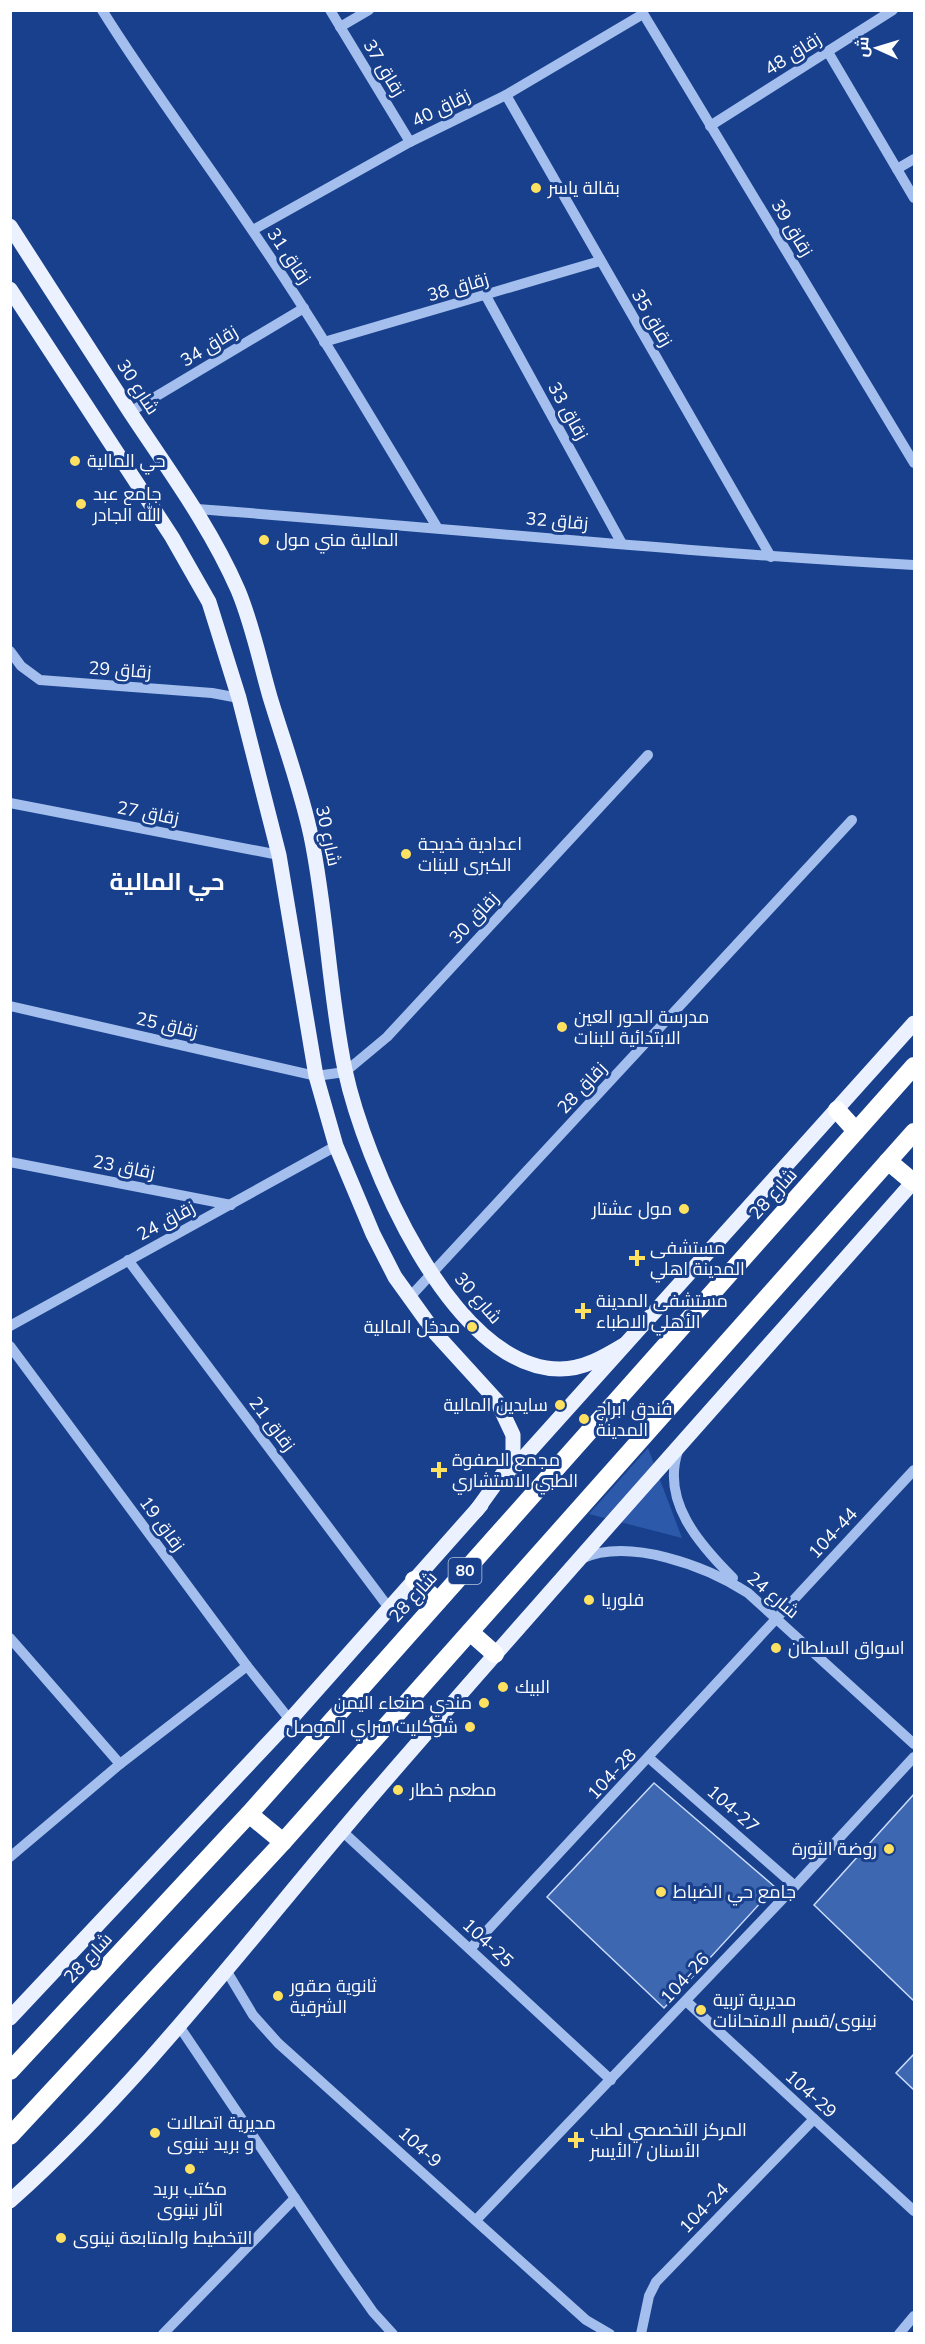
<svg xmlns="http://www.w3.org/2000/svg" width="925" height="2344" viewBox="0 0 925 2344" font-family="'Nunito Sans',Cairo,sans-serif">
<style>
.green{fill:#2c59aa}
.building{fill:#3e67b2;stroke:#cadbfa;stroke-width:1.5}
.lines{fill:none;stroke-linecap:round;stroke-linejoin:round}
.minor{stroke:#a4bfee;stroke-width:10}
.major{stroke:#ebf1ff;stroke-width:15}
.highway{stroke:#fff;stroke-width:18}
.poi-dot{fill:#ffe161;stroke:#19408c;stroke-width:2}
.labels{text-anchor:middle;dominant-baseline:central;stroke-width:6;stroke-linejoin:round;paint-order:stroke}
.shield{fill:#19408c;stroke:#bac6dc;stroke-width:1.5}
.shield-label{font-size:16px;font-weight:bold;fill:#fff}
.street-label{font-size:18px;fill:#fff;stroke:#19408c}
.poi-label{font-size:18px;fill:#fff;stroke:#19408c;text-anchor:start}
.district-label{font-size:24px;font-weight:bold;fill:#fff;stroke:#19408c}
</style>
<rect width="100%" height="100%" fill="#19408c"/>
<!-- green -->
<polygon class="green" points="648,1448 682,1538 589,1514"/>
<!-- building -->
<g class="building">
<polygon points="654,1783 775,1887 664,2008 547,1897"/>
<polygon points="915,1793 915,2002 814,1905"/>
<polygon points="915,2053 915,2091 896,2073"/>
</g>
<g class="lines">
<!-- minor -->
<g class="minor">
<path d="M102 10C150 87 204 158 254 233 319 328 377 428 437 527"/>
<polyline points="330,10 410,142"/>
<polyline points="641,10 914,463"/>
<polyline points="340,27 369,10"/>
<polyline points="828,52 914,198"/>
<polyline points="506,95 771,557"/>
<polyline points="710,126 893,10"/>
<polyline points="897,169 914,159"/>
<polyline points="253,230 410,142 506,95 643,14"/>
<polyline points="486,296 621,542"/>
<polyline points="324,342 600,261"/>
<polyline points="130,412 304,308"/>
<path d="M197 509C436 527 675 552 914 565"/>
<polyline points="10,651 21,666 40,680 212,693 239,698"/>
<polyline points="10,803 279,855"/>
<polyline points="10,1006 316,1076 345,1072 387,1037 648,755"/>
<polyline points="10,1162 231,1205"/>
<polyline points="128,1260 389,1608"/>
<polyline points="409,1298 852,820"/>
<polyline points="10,1326 336,1146"/>
<polyline points="10,1346 247,1666 290,1720"/>
<path d="M678 1451C661 1501 699 1544 733 1578"/>
<path d="M581 1559C629 1537 706 1566 748 1593L914 1744"/>
<polyline points="10,1638 120,1764"/>
<polyline points="649,1758 795,1886"/>
<polyline points="342,1831 611,2080"/>
<polyline points="10,1857 120,1764 247,1666"/>
<polyline points="470,1949 914,1470"/>
<polyline points="226,1970 253,2015 278,2043 586,2320 610,2334"/>
<polyline points="686,2001 914,2211"/>
<polyline points="179,2026 340,2265 373,2312 393,2334"/>
<polyline points="477,2219 795,1886 914,1757"/>
<polyline points="163,2334 295,2198"/>
<polyline points="641,2334 649,2296 656,2282 814,2119"/>
<polyline points="899,2334 914,2316"/>
</g>
<!-- major -->
<g class="major">
<path d="M10 226C50 288 90 351 130 412 169 471 210 526 238 590 252 623 260 662 270 697 284 743 301 789 311 836 327 913 329 993 345 1070 364 1159 451 1369 560 1369 584 1369 604 1357 624 1345"/>
<polyline points="10,289 172,537 209,602 239,698 279,855 316,1076 336,1146 373,1234 395,1277 436,1334 497,1401 513,1435 513,1452 509,1465 476,1511"/>
<polyline points="507,1476 914,1023"/>
<polyline points="10,2018 290,1720 481,1505"/>
<path d="M10 2201C145 2080 253 1934 370 1798 550 1590 733 1386 914 1181"/>
</g>
<!-- highway -->
<g class="highway">
<polyline points="837,1110 856,1131"/>
<polyline points="888,1161 913,1182"/>
<polyline points="414,1580 438,1601"/>
<polyline points="470,1632 495,1654"/>
<polyline points="249,1814 283,1842"/>
<polyline points="10,2071 249,1814 914,1066"/>
<polyline points="10,2136 283,1842 914,1132"/>
</g>
</g>
<!-- markers -->
<g class="poi-dot">
<circle cx="536" cy="188" r="6"/>
<circle cx="75" cy="461" r="6"/>
<circle cx="81" cy="504" r="6"/>
<circle cx="264" cy="540" r="6"/>
<circle cx="406" cy="854" r="6"/>
<circle cx="562" cy="1027" r="6"/>
<circle cx="684" cy="1209" r="6"/>
<path d="M634 1249h6v6h6v6h-6v6h-6v-6h-6v-6h6z"/>
<path d="M580 1302h6v6h6v6h-6v6h-6v-6h-6v-6h6z"/>
<circle cx="472" cy="1327" r="6"/>
<circle cx="560" cy="1405" r="6"/>
<circle cx="584" cy="1419" r="6"/>
<path d="M436 1461h6v6h6v6h-6v6h-6v-6h-6v-6h6z"/>
<circle cx="589" cy="1600" r="6"/>
<circle cx="776" cy="1648" r="6"/>
<circle cx="503" cy="1687" r="6"/>
<circle cx="484" cy="1703" r="6"/>
<circle cx="470" cy="1727" r="6"/>
<circle cx="398" cy="1790" r="6"/>
<circle cx="889" cy="1849" r="6"/>
<circle cx="661" cy="1892" r="6"/>
<circle cx="278" cy="1996" r="6"/>
<circle cx="701" cy="2010" r="6"/>
<circle cx="155" cy="2133" r="6"/>
<path d="M573 2131h6v6h6v6h-6v6h-6v-6h-6v-6h6z"/>
<circle cx="190" cy="2169" r="6"/>
<circle cx="61" cy="2238" r="6"/>
</g>
<g class="labels">
<!-- shield labels -->
<rect class="shield" x="448.5" y="1558" width="33" height="26" rx="4.5"/>
<g class="shield-label">
<text x="465" y="1571">80</text>
</g>
<!-- street labels -->
<g class="street-label">
<text transform="translate(793 54) rotate(-32)">زقاق 48</text>
<text transform="translate(384 68) rotate(59)">زقاق 37</text>
<text transform="translate(441 108) rotate(-26)">زقاق 40</text>
<text transform="translate(792 228) rotate(59)">زقاق 39</text>
<text transform="translate(289 256) rotate(56)">زقاق 31</text>
<text transform="translate(458 287) rotate(-16)">زقاق 38</text>
<text transform="translate(652 318) rotate(60)">زقاق 35</text>
<text transform="translate(209 346) rotate(-31)">زقاق 34</text>
<text transform="translate(138 387) rotate(57)">شارع 30</text>
<text transform="translate(568 411) rotate(61)">زقاق 33</text>
<text transform="translate(557 521) rotate(5)">زقاق 32</text>
<text transform="translate(120 670) rotate(4)">زقاق 29</text>
<text transform="translate(148 813) rotate(11)">زقاق 27</text>
<text transform="translate(328 836) rotate(78)">شارع 30</text>
<text transform="translate(474 918) rotate(-47)">زقاق 30</text>
<text transform="translate(167 1025) rotate(13)">زقاق 25</text>
<text transform="translate(582 1088) rotate(-47)">زقاق 28</text>
<text transform="translate(124 1167) rotate(11)">زقاق 23</text>
<text transform="translate(773 1194) rotate(-48)">شارع 28</text>
<text transform="translate(166 1221) rotate(-28)">زقاق 24</text>
<text transform="translate(478 1298) rotate(49)">شارع 30</text>
<text transform="translate(272 1424) rotate(53)">زقاق 21</text>
<text transform="translate(162 1524) rotate(54)">زقاق 19</text>
<text transform="translate(833 1533) rotate(-47)">104-44</text>
<text transform="translate(773 1595) rotate(40)">شارع 24</text>
<text transform="translate(413 1597) rotate(-48)">شارع 28</text>
<text transform="translate(612 1774) rotate(-47)">104-28</text>
<text transform="translate(733 1809) rotate(41)">104-27</text>
<text transform="translate(488 1943) rotate(43)">104-25</text>
<text transform="translate(88 1958) rotate(-47)">شارع 28</text>
<text transform="translate(685 1978) rotate(-47)">104-26</text>
<text transform="translate(811 2094) rotate(42)">104-29</text>
<text transform="translate(420 2147) rotate(42)">104-9</text>
<text transform="translate(704 2208) rotate(-46)">104-24</text>
</g>
<!-- poi labels -->
<g class="poi-label">
<text x="548" y="188">بقالة ياسر</text>
<text x="87" y="461">حي المالية</text>
<text x="93" y="494">جامع عبد<tspan x="93" dy="21">الله الجادر</tspan></text>
<text x="276" y="540">المالية مني مول</text>
<text x="418" y="844">اعدادية خديجة<tspan x="418" dy="21">الكبرى للبنات</tspan></text>
<text x="574" y="1017">مدرسة الحور العين<tspan x="574" dy="21">الابتدائية للبنات</tspan></text>
<text x="672" y="1209" text-anchor="end">مول عشتار</text>
<text x="650" y="1248">مستشفى<tspan x="650" dy="21">المدينة اهلي</tspan></text>
<text x="596" y="1301">مستشفى المدينة<tspan x="596" dy="21">الأهلي الاطباء</tspan></text>
<text x="460" y="1327" text-anchor="end">مدخل المالية</text>
<text x="548" y="1405" text-anchor="end">سايدين المالية</text>
<text x="596" y="1409">فندق ابراج<tspan x="596" dy="21">المدينة</tspan></text>
<text x="452" y="1460">مجمع الصفوة<tspan x="452" dy="21">الطبي الاستشاري</tspan></text>
<text x="601" y="1600">فلوريا</text>
<text x="788" y="1648">اسواق السلطان</text>
<text x="515" y="1687">البيك</text>
<text x="472" y="1703" text-anchor="end">مندي صنعاء اليمن</text>
<text x="458" y="1727" text-anchor="end">شوكليت سراي الموصل</text>
<text x="410" y="1790">مطعم خطار</text>
<text x="877" y="1849" text-anchor="end">روضة الثورة</text>
<text x="673" y="1892">جامع حي الضباط</text>
<text x="290" y="1986">ثانوية صقور<tspan x="290" dy="21">الشرقية</tspan></text>
<text x="713" y="2000">مديرية تربية<tspan x="713" dy="21">نينوى/قسم الامتحانات</tspan></text>
<text x="167" y="2123">مديرية اتصالات<tspan x="167" dy="21">و بريد نينوى</tspan></text>
<text x="590" y="2130">المركز التخصصي لطب<tspan x="590" dy="21">الأسنان / الأيسر</tspan></text>
<text x="190" y="2189" text-anchor="middle">مكتب بريد<tspan x="190" dy="21">اثار نينوى</tspan></text>
<text x="73" y="2238">التخطيط والمتابعة نينوى</text>
</g>
<!-- district labels -->
<g class="district-label">
<text x="167" y="882">حي المالية</text>
</g>
</g>
<!-- border -->
<rect width="925" height="2344" fill="none" stroke="#ffffff" stroke-width="24"/>
<!-- north arrow -->
<g transform="translate(877 48) rotate(274)" stroke="#19408c" stroke-width="4.5" paint-order="stroke">
<path d="M0-4.5L10 22L0 15L-10 22Z" fill="#ffffff"/>
<text y="-9" font-size="16" font-weight="bold" text-anchor="middle" fill="#ffffff">ش</text>
</g>
</svg>
